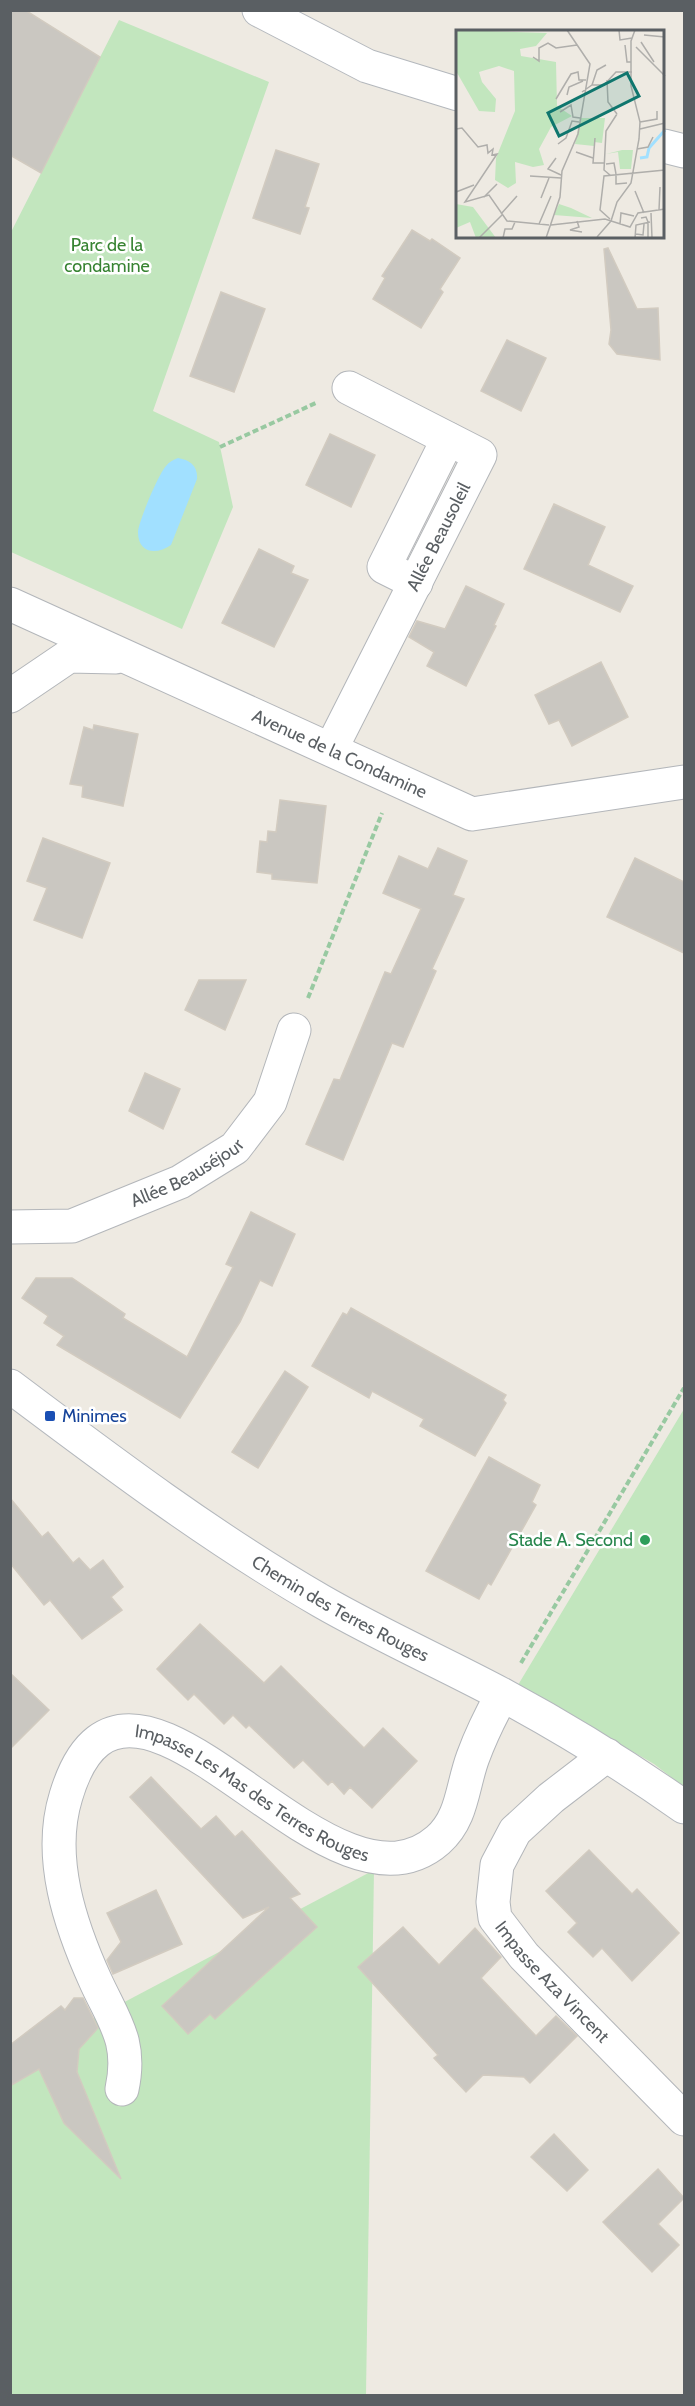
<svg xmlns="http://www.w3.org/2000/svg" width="695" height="2406" viewBox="0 0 695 2406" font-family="Cabin,sans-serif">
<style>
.green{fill:#c2e6be}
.water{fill:#a1e0ff}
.building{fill:#cac7c1;stroke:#d2cbc0;stroke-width:1.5}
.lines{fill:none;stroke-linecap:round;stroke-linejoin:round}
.street-casing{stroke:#b3b6ba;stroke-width:35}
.secondary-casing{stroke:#b4b8bd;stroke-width:35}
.path{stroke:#98c9a1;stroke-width:4;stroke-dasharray:6 3;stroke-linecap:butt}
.street{stroke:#fff;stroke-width:33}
.secondary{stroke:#fff;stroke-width:33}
.transit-dot{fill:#1a4fb4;stroke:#fff;stroke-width:2}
.leisure-dot{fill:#2e9e5b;stroke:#fff;stroke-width:2}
.labels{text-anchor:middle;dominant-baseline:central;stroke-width:5;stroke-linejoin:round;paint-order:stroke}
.park-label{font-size:18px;fill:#378332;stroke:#fff}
.street-label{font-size:18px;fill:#5a5f63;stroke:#fff}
.transit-label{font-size:18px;fill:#164399;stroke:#fff;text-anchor:start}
.leisure-label{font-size:18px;fill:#27864d;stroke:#fff;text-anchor:end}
.inset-river{fill:none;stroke:#a1e0ff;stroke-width:3}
.inset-road{fill:none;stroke:#afaeab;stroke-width:1.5}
.view{fill:#0f766e;fill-opacity:0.15;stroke:#0f766e;stroke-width:3}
.inset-edge{fill:none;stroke:#5a5f63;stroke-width:3}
</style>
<rect width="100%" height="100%" fill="#eeeae2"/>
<!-- green -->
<g class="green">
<polygon points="119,20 269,82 153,411 219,442 233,507 182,629 11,552 10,234"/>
<polygon points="684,1409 684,1787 654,1764 518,1685"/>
<polygon points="374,1870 366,2395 11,2396 11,2062"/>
</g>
<!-- water -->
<path class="water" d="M178 458C190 460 198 466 197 479L171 545C157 555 138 554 138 532 138 523 159 473 166 466 169 462 173 460 178 458Z"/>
<!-- building -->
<g class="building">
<polygon points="10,10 25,10 100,57 41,173 10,155"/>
<polygon points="276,150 319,164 305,207 309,208 300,234 253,218"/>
<polygon points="412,230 430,241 432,239 460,258 440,289 443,292 421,328 373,299 385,278 382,276"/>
<polygon points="608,248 637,309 658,308 660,360 617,354 609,344 611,330 604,249"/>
<polygon points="221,292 265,309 234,392 190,376"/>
<polygon points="507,340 546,358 521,411 481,391"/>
<polygon points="330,434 375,455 351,507 306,485"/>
<polygon points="554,504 605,527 588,565 633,586 620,612 524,569"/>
<polygon points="259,549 294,566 291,573 308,580 274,647 222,623"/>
<polygon points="466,586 504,604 494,625 496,626 466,686 427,666 434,652 409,637 417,621 445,629"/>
<polygon points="601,662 628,717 572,746 559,720 549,724 535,695"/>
<polygon points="94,725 138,734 123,806 82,797 83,786 70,784 84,727 93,730"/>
<polygon points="280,800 326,806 317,883 272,879 272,874 257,872 260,841 267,842 268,831 276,832"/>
<polygon points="43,838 110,863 82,938 34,920 47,888 27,881"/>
<polygon points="438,848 467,861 453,895 464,899 432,969 436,971 403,1047 392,1043 343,1160 306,1144 334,1079 340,1080 385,972 391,974 421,909 383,893 399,856 428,869"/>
<polygon points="635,858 684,882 684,953 607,917"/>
<polygon points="199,980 246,980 225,1030 185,1010"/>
<polygon points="145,1073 180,1089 163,1129 129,1111"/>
<polygon points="251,1212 295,1234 272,1286 260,1280 240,1322 180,1418 57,1345 64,1336 44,1323 48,1316 22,1298 36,1278 72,1278 125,1314 123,1318 187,1357 233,1267 226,1264"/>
<polygon points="351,1308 506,1395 503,1400 506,1403 475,1456 420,1426 424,1419 372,1391 369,1398 312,1366 343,1313 347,1315"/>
<polygon points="285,1371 308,1387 258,1468 232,1452"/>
<polygon points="489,1457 540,1485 532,1502 536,1505 491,1585 488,1583 479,1599 426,1571"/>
<polygon points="10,1498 42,1537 48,1532 73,1563 79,1558 90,1570 103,1560 123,1587 111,1597 122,1610 82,1639 50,1600 44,1605 10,1563"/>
<polygon points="200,1624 264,1683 281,1666 364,1748 383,1728 417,1761 372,1808 350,1787 344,1794 332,1781 328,1785 303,1760 294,1768 249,1725 246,1728 233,1715 224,1724 194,1694 188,1700 157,1669"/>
<polygon points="10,1673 49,1710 10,1749"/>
<polygon points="151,1777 201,1829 216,1816 235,1837 242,1831 300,1894 290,1898 317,1927 215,2019 210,2014 188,2034 162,2006 269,1907 243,1918 130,1797"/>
<polygon points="589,1850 632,1894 637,1889 679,1933 632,1981 602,1948 593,1957 568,1932 577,1923 546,1891"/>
<polygon points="156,1890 182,1944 113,1974 107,1960 121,1942 107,1913"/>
<polygon points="403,1927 439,1965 475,1928 501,1957 481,1978 536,2036 556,2016 577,2036 530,2083 524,2077 483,2075 466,2092 434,2058 438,2055 358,1967"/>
<polygon points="74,1998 83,1998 98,2028 79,2049 77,2072 121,2179 64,2123 39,2069 10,2086 10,2045 61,2006 65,2010"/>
<polygon points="554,2134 588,2170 567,2191 531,2157"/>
<polygon points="658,2169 684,2198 658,2224 679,2245 652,2272 603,2222"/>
</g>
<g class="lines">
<!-- street casing -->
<g class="street-casing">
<g id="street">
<polyline points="416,583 384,567 448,439"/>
<path id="s1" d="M10 604 472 814 684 782"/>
<polyline points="10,696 69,656 116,657"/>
<path id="s2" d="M331 749 480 455 349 388"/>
<path id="s3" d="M10 1227 72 1226 180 1182 235 1148 270 1102 294 1030"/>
<path id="s4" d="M607 1755 551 1798 515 1831 497 1865 493 1902 495 1918 524 1956 684 2119"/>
<path id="s5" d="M122 2089C132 2042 115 2023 96 1982 70 1925 47 1857 66 1796 72 1776 81 1754 98 1741 180 1678 340 1926 438 1840 463 1818 462 1786 473 1757 481 1735 491 1715 502 1695"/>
</g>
</g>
<!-- secondary casing -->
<g class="secondary-casing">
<g id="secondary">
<polyline points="259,10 367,66 458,94"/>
<polyline points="664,146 684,151"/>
<path id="s6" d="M10 1386C111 1462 212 1538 321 1601 380 1635 443 1663 503 1695 566 1729 626 1766 684 1807"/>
</g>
</g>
<!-- path -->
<g class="path">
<polyline points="220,447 318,402"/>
<polyline points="308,998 382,813"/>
<polyline points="521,1663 684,1388"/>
</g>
<!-- street -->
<use href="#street" class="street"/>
<!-- secondary -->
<use href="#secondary" class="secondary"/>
</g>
<!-- markers -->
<rect class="transit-dot" x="44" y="1410" width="12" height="12" rx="3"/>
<circle class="leisure-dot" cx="645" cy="1540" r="6"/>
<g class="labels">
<!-- park labels -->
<g class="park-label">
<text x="107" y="245">Parc de la<tspan x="107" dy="21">condamine</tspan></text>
</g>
<!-- street labels -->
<g class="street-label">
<text stroke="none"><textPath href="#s2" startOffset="238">Allée Beausoleil</textPath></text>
<text stroke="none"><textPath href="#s1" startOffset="362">Avenue de la Condamine</textPath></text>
<text stroke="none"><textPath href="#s3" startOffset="189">Allée Beauséjour</textPath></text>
<text stroke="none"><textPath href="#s6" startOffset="399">Chemin des Terres Rouges</textPath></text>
<text stroke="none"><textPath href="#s5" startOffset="543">Impasse Les Mas des Terres Rouges</textPath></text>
<text stroke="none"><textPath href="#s4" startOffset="297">Impasse Aza Vincent</textPath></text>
</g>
<!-- transit labels -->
<g class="transit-label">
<text x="62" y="1416">Minimes</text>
</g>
<!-- leisure labels -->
<g class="leisure-label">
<text x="633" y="1540">Stade A. Second</text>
</g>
</g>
<!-- overview -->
<g transform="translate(456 30)">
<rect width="208" height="208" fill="#eeeae2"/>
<path d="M0 0 91 3 80 16 64 19 65 26 100 32 101 76 116 86 95 97 83 119 88 135 77 137 59 132 60 153 52 158 39 150 40 128 59 81 58 41 43 36 23 42 26 52 40 69 39 82 23 81 0 41ZM124 88H149L146 113 138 112V116L119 114ZM177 120 175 139H164L162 122 150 124 166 120ZM0 174 17 177 40 208H20L14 192 0 198ZM103 174 115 178 136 188 98 185Z" fill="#c2e6be"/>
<path class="inset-river" d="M184 128 191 127 193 118 209 100"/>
<path class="inset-road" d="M163 0 164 10 176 8M188 5 209 7M185 12 198 32M169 15 171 32H175M180 17 209 46M77 27 83 31V18L92 13 100 18 121 15M151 50 152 72 161 84M136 55 141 40 150 35M148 55 160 42H176M126 62 136 55H148M111 65 113 57 127 51M100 69 115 44 122 42 123 50H130M104 82 115 75 117 87 124 88M184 92 201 89V81M0 99 6 98 22 117 31 115 32 123 37 119 36 125 41 124 9 172 33 165 51 191 93 195M184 99 209 93M139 108 137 133H148M102 114 110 108 116 91 123 92M181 119 192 117 197 107M120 122 137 128M100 128 92 139 105 145M150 134 158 133 160 144M160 144V154L171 153M154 145 148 140 150 101 161 84M74 146 105 148M179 161 188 183M0 162 18 155M28 167 41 154M85 168 93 148M203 180 204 157M195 183 196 208M45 184 61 166M185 188 190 187 192 192V208M154 189 144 180 148 146 209 140M121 191 123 197 114 200 126 202M155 191 161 172 175 153 183 109 184 92 175 56V11L179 0M83 194 95 166M164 194 165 183 178 186M95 195 149 189 174 197 182 183 209 179M180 204 187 205 188 194M141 207 155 191M23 208 46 185M47 208 49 199H56L59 192M90 208 104 167 106 141 122 104 134 34 111 0M179 208 180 195 194 192"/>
<path class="view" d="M171 43 183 66 103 106 92 83Z"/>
<rect width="208" height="208" class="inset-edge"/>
</g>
<!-- border -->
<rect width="695" height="2406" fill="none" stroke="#5a5f63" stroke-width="24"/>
</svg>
